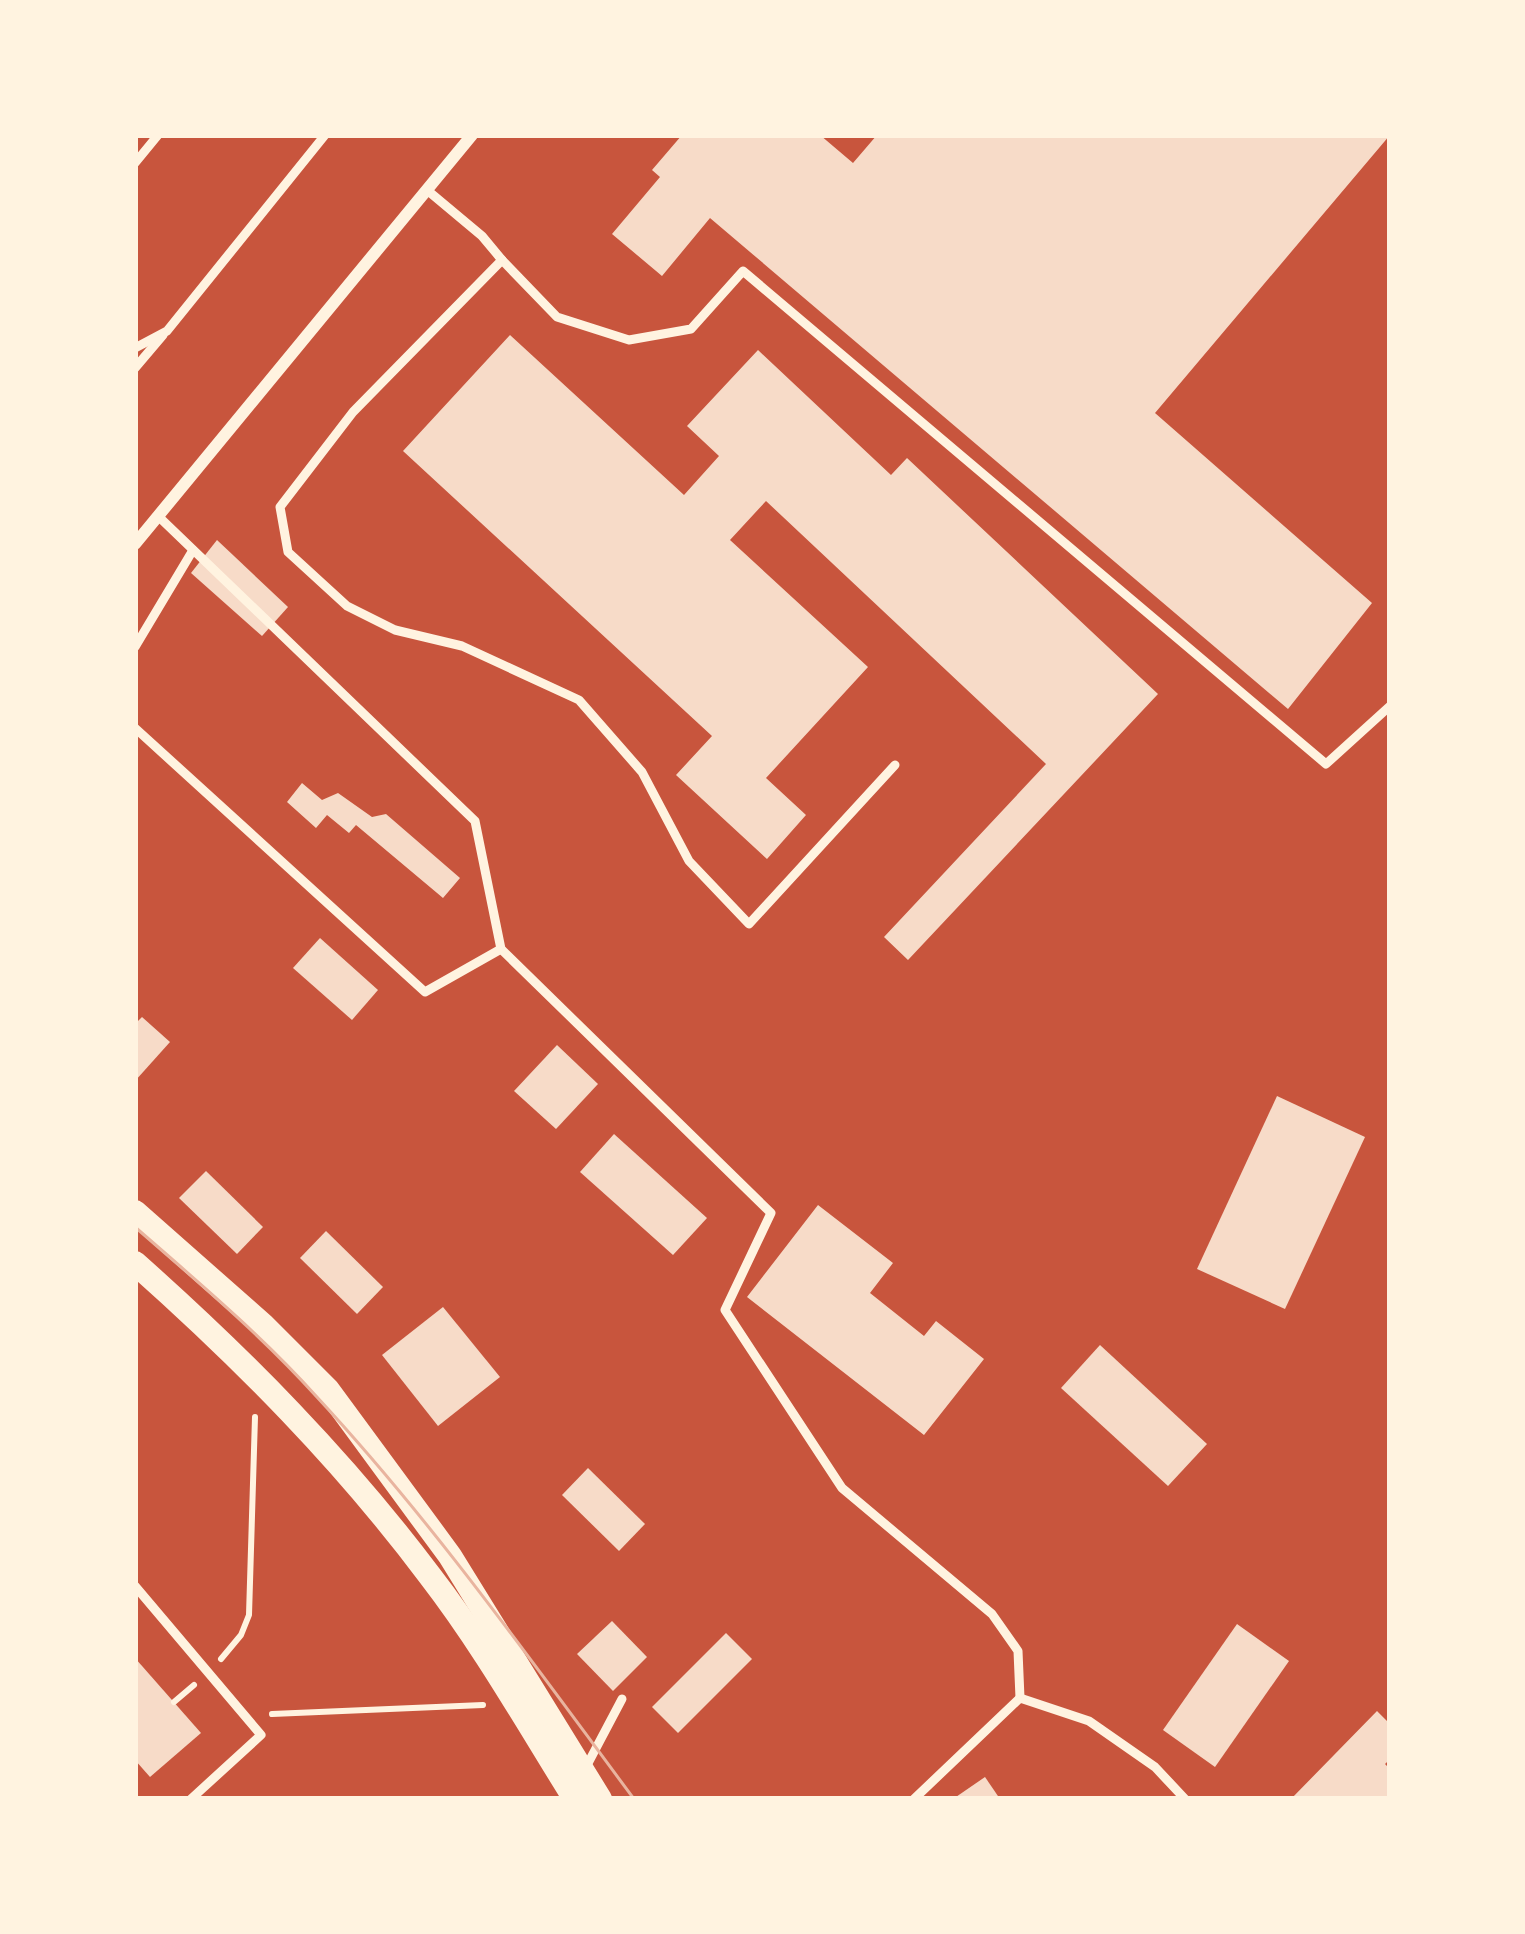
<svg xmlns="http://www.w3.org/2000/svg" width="1525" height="1934" viewBox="0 0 1525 1934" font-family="'PT Serif',serif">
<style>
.building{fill:#f7dbc8}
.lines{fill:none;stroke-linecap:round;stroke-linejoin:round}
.path{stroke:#fff3e0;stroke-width:6}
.service{stroke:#fff3e0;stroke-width:9}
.minor{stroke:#fff3e0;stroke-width:12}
.secondary{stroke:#fff3e0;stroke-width:24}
.tram{stroke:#e9b49f;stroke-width:3}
</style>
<rect width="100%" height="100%" fill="#c8553d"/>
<!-- building -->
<g class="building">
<polygon points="682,135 820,135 853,163 877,135 1390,135 1155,413 1372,603 1288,709 710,218 662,276 612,234 660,177 652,170"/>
<polygon points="510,335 684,495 719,456 687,426 758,350 891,475 907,458 1158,694 908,960 884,937 1046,764 766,501 730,540 868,667 766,778 806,815 767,859 676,775 712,736 403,451"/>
<polygon points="217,540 288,607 262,636 191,573"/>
<polygon points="302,783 322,800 338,793 372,817 386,814 460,878 443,898 356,825 349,833 327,815 316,828 287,802"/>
<polygon points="320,938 378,990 352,1020 293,968"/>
<polygon points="142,1017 170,1042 135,1081 135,1024"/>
<polygon points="557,1045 598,1084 556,1129 514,1091"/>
<polygon points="1277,1096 1365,1137 1285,1309 1197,1269"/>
<polygon points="614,1134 707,1218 673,1255 580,1172"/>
<polygon points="206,1171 263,1227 237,1254 179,1198"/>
<polygon points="818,1205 893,1263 870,1293 924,1336 936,1321 984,1359 924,1435 747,1297"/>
<polygon points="326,1231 383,1287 357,1314 300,1258"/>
<polygon points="443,1307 500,1377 438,1426 382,1355"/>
<polygon points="1100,1345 1207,1444 1168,1486 1061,1388"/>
<polygon points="588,1468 645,1524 619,1551 562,1495"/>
<polygon points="612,1621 647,1657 613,1691 577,1654"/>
<polygon points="1237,1624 1289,1661 1215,1767 1163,1730"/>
<polygon points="726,1633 752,1659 678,1733 652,1707"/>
<polygon points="135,1658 201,1733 150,1777 135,1760"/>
<polygon points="1377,1711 1390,1724 1390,1759 1385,1764 1390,1769 1390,1799 1291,1799"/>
<polygon points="985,1777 1000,1799 953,1799"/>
</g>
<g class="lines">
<!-- path -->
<g class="path">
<polyline points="221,1659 241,1635 249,1615 255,1417"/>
<polyline points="174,1702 194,1685"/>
<polyline points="272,1714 483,1705"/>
</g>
<!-- service -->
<g class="service">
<polyline points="135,163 158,135"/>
<polyline points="427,190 482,236 502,260 353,412 280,507 288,552 347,606 395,630 462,646 579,700 642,772 689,861 749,924 895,765"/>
<polyline points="502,260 557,317 629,340 691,329 743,271 1326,764 1390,706"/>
<polyline points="135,348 167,331 325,135"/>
<polyline points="135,368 163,335"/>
<polyline points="158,516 475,821 501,949 771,1213 725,1310 842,1488 992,1614 1018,1651 1020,1698"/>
<polyline points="135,647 193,550"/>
<polyline points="135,728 425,992 501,949"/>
<polyline points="135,1586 261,1735 191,1799"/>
<polyline points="585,1769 622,1699"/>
<polyline points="914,1799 1020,1698 1089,1721 1155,1767 1185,1799"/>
</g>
<!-- minor -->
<polyline class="minor" points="135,544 472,135"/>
<!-- secondary -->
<g class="secondary">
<polyline points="135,1212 263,1325 328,1390 450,1556 600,1799"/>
<path d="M135 1263C243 1359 343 1460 430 1576 484 1646 528 1724 575 1799"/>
</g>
<!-- tram -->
<path class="tram" d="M135 1227C197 1281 261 1335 316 1396 433 1522 532 1662 634 1799"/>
</g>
<!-- border -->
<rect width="1525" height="1934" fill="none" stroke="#fff3e0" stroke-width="276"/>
</svg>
